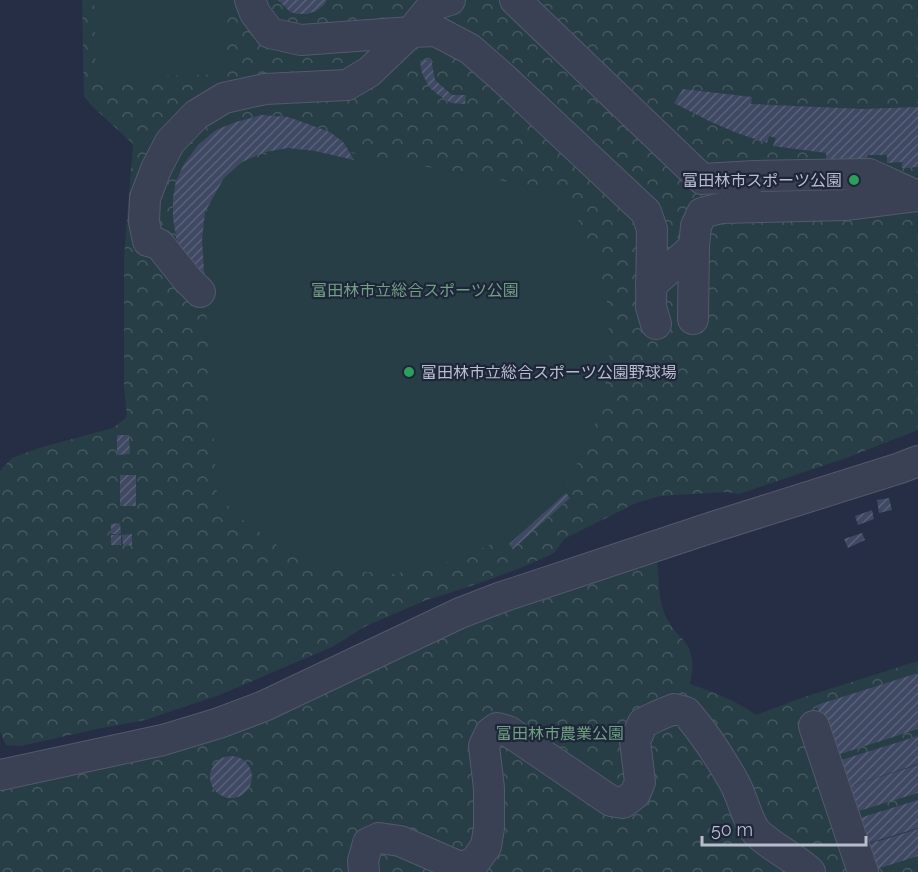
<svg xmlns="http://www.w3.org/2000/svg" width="918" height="872" viewBox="0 0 918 872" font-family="Raleway,'Noto Sans JP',sans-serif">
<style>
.park{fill:url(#park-crowns)}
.garden{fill:#283e46}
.building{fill:url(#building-hatch)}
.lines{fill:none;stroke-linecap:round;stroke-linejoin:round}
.minor-casing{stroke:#53596c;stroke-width:32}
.minor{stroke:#3a4155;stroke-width:30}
.leisure-dot{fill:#2e9e5b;stroke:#1f263a;stroke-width:2}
.labels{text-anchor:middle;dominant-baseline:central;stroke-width:4.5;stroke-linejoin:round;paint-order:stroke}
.poi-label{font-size:16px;fill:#b8bdce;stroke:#1f263a;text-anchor:end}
.park-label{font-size:16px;fill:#6ea181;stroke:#1f263a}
</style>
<defs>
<pattern id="park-crowns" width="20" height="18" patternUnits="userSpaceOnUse" patternTransform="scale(1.5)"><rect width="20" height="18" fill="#283e46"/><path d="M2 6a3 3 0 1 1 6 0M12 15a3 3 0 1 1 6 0" fill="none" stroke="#455860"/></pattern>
<pattern id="building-hatch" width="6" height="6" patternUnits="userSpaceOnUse" patternTransform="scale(1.5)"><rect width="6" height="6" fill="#3f4963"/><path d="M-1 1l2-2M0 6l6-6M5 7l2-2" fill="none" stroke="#596178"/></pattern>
</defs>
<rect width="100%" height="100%" fill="#262e46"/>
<!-- park -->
<g class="park">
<polygon points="82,0 918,0 918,430 846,458 739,494 726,492 660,496 636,503 564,539 554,553 523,567 477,584 424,601 366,626 332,647 222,694 145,720 102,728 20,746 6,745 0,731 0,471 12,458 39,448 113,428 127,417 124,387 124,257 133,144 92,106 84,96"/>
<path d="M656 557C660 575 657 595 664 612 666 618 670 624 673 629 679 636 687 642 690 651 694 662 692 673 690 684 715 693 735 700 756 715L801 698 918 661V872H0V784L66 770 485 614Z"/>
</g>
<!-- garden -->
<g class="garden">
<polygon points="94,0 223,0 224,74 96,78"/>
<polygon points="276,151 346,152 557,191 577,218 595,255 607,302 610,349 604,394 591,438 569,479 544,509 506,537 460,559 394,574 332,569 285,551 244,521 217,495 205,290 201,261 202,225 214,191 241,164"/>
</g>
<!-- building -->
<g class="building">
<polygon points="278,0 327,0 324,5 316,11 307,14 298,14 290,12"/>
<polygon points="431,59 435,80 452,95 466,95 465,104 451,103 437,94 428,85 422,73 420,61"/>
<polygon points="683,89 752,97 751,104 863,109 918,107 918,167 902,168 902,162 887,163 887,155 866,155 866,163 827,170 826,153 773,146 776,138 769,136 767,143 737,133 709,121 674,103"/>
<polygon points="261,115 288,117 330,132 344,143 354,160 315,151 288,148 265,152 242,162 224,178 205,212 202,240 205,285 188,268 177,241 173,219 173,198 176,181 184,164 198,145 216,130 236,122"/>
<polygon points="117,435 129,435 130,454 117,455"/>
<rect x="120" y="475" width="16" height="31"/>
<polygon points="566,493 570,498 513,549 509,544"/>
<polygon points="889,498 892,510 879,513 877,500"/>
<polygon points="872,510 874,519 858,525 855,516"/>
<polygon points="120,523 121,534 111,534 111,524"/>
<polygon points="862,533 865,540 848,548 844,539"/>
<polygon points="132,534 132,545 123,545 122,535"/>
<rect x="111" y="535" width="10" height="10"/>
<polygon points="918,673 918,729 834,756 817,705"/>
<polygon points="918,736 918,764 844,788 835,762"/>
<circle cx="231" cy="777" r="21"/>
<polygon points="918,765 918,793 852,813 844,788"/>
<polygon points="918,800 918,828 861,845 853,820"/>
<polygon points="918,829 918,856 870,871 863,846"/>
</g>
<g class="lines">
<!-- minor casing -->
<g class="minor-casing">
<g id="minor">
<polyline points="250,0 255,13 270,33 301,40 411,32 433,5 450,0"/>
<polyline points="515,0 702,179 755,176"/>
<polyline points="741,190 755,176 869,174 917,196"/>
<polyline points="651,285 694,247 696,226 702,213 721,208 845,205 918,196"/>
<polyline points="200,292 188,280 159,244 148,241 144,222 145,198 156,169 170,142 196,115 224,98 265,89 347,85 369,72 411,32 436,31 470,49 502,77 646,212 652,229 651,307 656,324"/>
<polyline points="693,319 694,247"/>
<polyline points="814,726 863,872"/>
<polyline points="0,775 163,740 219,723 264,706 460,613 499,598 716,526 900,468 918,461"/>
<path d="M364 872 363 861 368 843 379 838 400 841 460 867 474 863 486 846 489 828V788L484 746 490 733 497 728 508 731 611 801 623 803 635 794 640 782 635 741 643 723 657 716 674 709 686 712C704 733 720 757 734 782 742 796 746 816 754 829 764 843 796 858 810 872"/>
</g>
</g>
<!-- minor -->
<use href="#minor" class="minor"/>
</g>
<!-- markers -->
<g class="leisure-dot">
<circle cx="854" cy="180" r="6"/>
<circle cx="409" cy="372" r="6"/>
</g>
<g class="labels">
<!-- poi labels -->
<g class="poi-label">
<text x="842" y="180">富田林市スポーツ公園</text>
<text x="421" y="372" text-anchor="start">富田林市立総合スポーツ公園野球場</text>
</g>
<!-- park labels -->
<g class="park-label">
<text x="415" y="290">富田林市立総合スポーツ公園</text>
<text x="560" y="733">富田林市農業公園</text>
</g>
</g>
<!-- scale -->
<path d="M702 836v9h164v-9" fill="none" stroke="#b8bdce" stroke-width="3"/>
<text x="711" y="836" font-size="18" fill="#b8bdce" stroke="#1f263a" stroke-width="4.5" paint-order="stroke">50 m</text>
</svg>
